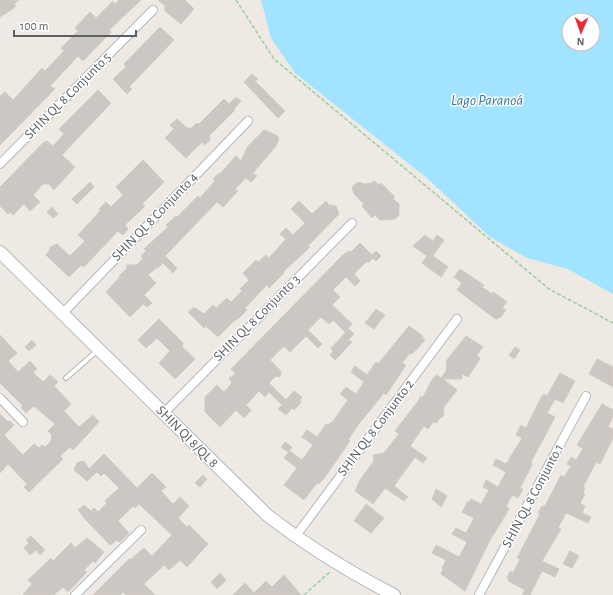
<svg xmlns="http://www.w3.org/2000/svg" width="613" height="595" viewBox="0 0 613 595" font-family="'Alegreya Sans',sans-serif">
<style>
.water{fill:#a2e4ff;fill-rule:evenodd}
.building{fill:#cbc7c2;stroke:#d3cbc1}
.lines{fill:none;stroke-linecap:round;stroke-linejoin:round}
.lane-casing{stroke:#b3b7ba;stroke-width:6}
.street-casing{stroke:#b3b7ba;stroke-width:10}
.secondary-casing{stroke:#b4b9bd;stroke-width:14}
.path{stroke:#9acda0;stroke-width:1.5;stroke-dasharray:4 2;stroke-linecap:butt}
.lane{stroke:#fff;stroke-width:4}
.street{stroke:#fff;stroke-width:8}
.secondary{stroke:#fff;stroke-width:12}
.labels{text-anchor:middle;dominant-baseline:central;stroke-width:3;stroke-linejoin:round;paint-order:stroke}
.street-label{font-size:14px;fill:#5b6064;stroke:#fff}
.water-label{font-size:15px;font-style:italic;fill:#377ba2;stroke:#fff}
</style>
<rect width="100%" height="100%" fill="#eeeae3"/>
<!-- water -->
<path class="water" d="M261 0H613V294L568 269 527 258 490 237 428 179 295 73 271 38ZM569 20H593V44H569Z"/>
<!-- building -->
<g class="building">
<polygon points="0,0 19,0 14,4 16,6 14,8 0,17"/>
<polygon points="119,0 141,0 109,30 111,32 83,61 78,56 50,86 55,89 0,145 0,96 5,92 13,100 42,68 45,71 64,51 61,48 78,31 75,28 90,12 96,18 113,1 115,4"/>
<polygon points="158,0 185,0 194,9 181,24 165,11 165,6"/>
<polygon points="160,27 174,40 129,87 132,89 127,94 113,79 126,67 124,64"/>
<polygon points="252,74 258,79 255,81 285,111 278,118 244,82"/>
<polygon points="98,90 111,103 62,155 75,167 54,190 49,184 43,184 33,195 40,202 30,211 24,204 13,215 10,212 8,214 0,206 0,187 43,143 47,141 53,146 64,134 59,129"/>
<polygon points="236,97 241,101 234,109 235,110 209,136 210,140 205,145 202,142 186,158 165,138 174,129 170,125 177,119 187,128 188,127 190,129 197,123 199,124 224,99 229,104"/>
<polygon points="264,130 276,135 279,138 276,146 253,173 257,176 251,182 246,178 235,189 238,191 223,207 217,202 165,256 177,268 173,273 163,263 158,268 156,268 148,275 156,283 144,295 152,303 147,307 143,304 130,317 106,292 120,277 119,276 127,268 127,265 137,265 143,258 141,256 146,251 144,249 168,227 166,225 176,216 177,217 198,196 200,198 215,181 213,179 219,173 220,174 236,156 241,161 248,146"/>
<polygon points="143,160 164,182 142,204 145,206 125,225 128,229 123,235 118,231 84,267 81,265 69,277 46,255 49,251 50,247 57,244 70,256 85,241 78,235 101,210 99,209 106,202 111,207 123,195 116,187"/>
<polygon points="374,181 379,185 381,183 395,197 393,199 399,204 399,215 395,219 380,220 375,215 372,218 362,206 364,204 354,194 352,187 358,182 365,184 372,183"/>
<polygon points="90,182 94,187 77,204 72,199"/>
<polygon points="299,201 312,214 326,201 329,205 336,206 339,214 308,246 310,247 283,272 284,273 269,288 267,285 245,308 247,310 239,318 234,321 219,336 217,336 206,326 204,328 188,312 194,307 204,314 213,305 216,308 227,298 231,302 242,291 240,289 249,280 243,273 256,260 258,262 266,255 269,258 286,239 280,234 286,228 293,235 305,223 291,209"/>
<polygon points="52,207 58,214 53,218 47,212"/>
<polygon points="425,235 433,241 437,235 444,240 433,256 448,267 441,277 422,263 427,256 413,246"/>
<polygon points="360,243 372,255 376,251 381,256 376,261 373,258 368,263 367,261 354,274 360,281 355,286 346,277 333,290 340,297 332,305 352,324 345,332 333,320 329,324 321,317 308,330 322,344 318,348 306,336 290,352 284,346 270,360 281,371 280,377 276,376 269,383 286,400 294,391 302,397 300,401 301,403 294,410 292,408 286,415 278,409 282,405 269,392 265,397 259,391 246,405 251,410 244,418 236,410 220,427 205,412 205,397 217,385 224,392 232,383 229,378 236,374 231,369 343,255 349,251 351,252"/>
<polygon points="460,269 484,285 482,287 492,294 493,292 507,302 502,308 506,310 501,317 497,319 494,318 457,290 462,283 454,277"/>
<polygon points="376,309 385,315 374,329 365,323"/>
<polygon points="159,319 183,343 182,347 195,359 175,379 159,363 170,351 157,338 146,348 138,340"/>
<polygon points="409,326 423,336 422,338 425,340 412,354 410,353 402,363 406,365 386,395 384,393 358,425 348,440 350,441 325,477 319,484 317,483 304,500 284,485 297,468 284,458 290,451 302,460 313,445 302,437 307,430 317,437 326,424 328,425 333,421 348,400 340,394 346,387 356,394 364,382 351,372 355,366 367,375 376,362 378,364"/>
<polygon points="349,329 354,334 348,340 352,342 335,360 330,355 333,351 331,348"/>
<polygon points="0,335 17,353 8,361 18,372 30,361 37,369 33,372 43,382 50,375 58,382 54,386 71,404 64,411 79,427 93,415 99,422 73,450 70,447 60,456 63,459 29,492 24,487 27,484 8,464 0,473 0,414 8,422 10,421 14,425 4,435 23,455 34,444 39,448 42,445 45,447 51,441 52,435 48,431 55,424 34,406 26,413 21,407 23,406 0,383"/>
<polygon points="466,336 483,347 477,355 480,359 468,377 462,374 462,379 443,379 457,390 444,407 443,417 441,417 436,423 433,422 428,429 424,426 410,446 427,458 423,463 415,457 394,486 408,497 404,501 385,488 373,504 355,491 360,480 374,461 373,455 384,453 399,434 395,431 419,400 420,397 423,397 433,378 437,375 441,378 446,371 447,360"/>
<polygon points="32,340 36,345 29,351 25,347"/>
<polygon points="515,347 520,350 514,359 509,355"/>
<polygon points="597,359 613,367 613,387 589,374"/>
<polygon points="560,373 575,381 563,403 555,399 547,413 555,417 531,462 532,465 520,488 523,489 518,498 512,495 506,507 509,508 508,511 490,540 465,591 441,574 443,569 442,568 446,560 432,553 436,545 459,557 467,542 452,534 456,528 466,533 474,518 462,512 468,501 470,502 471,499 481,504 489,490 483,487 486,480 498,487 506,472 493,465 496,459 506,464 522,438 516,435 521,425 526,428 543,394 547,396"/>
<polygon points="602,404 613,410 613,416 608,427 613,429 613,438 600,464 596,462 583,487 585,488 583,493 585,494 580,503 585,506 582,513 591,517 588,523 566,513 558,528 561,529 542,561 559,569 555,577 542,571 530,595 522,595 525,590 508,581 509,579 507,578 510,571 513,573 520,559 517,558 540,514 538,513 542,506 545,506 561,475 564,477 571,466 567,464 571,457 576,460 583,449 577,445"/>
<polygon points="285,442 292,447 288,452 281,447"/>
<polygon points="104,454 137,488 152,473 166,487 161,491 173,504 180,497 189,506 178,518 187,527 189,525 208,544 187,567 180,560 169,570 164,565 144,584 155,595 126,595 123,592 120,595 93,595 129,559 130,560 144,548 152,556 172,535 139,504 135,508 133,506 118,521 129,533 121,541 119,542 117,540 110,545 85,519 78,510 84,505 91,511 94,508 98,512 107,503 105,501 119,488 104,473 101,476 97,472 87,481 74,470 77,463 82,461 85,462 89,469"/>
<polygon points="203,475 207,479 200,487 195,483"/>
<polygon points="436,489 447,496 441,507 432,499"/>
<polygon points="366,504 384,518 371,533 354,521"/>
<polygon points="31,536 45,550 40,555 36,550 30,555 24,548 29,543 26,540"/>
<polygon points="87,538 104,552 95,563 93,561 84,570 87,572 68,592 63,587 54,595 23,595 32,584 28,580 51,558 53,561 71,543 75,548"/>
<polygon points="570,551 579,556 572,568 563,564"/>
<polygon points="220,573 226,580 217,589 211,582"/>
<polygon points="284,575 301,595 233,595 245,583 254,593 266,581 272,587"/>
</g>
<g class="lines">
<!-- lane casing -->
<g class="lane-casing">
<polyline id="lane" points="66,378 98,350"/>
</g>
<!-- street casing -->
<g class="street-casing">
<g id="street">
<polyline points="0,164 153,10"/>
<polyline points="62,314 248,121"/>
<polyline points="0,398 23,422"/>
<polyline points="163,414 352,223"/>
<polyline points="295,537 457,319"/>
<polyline points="75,595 141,530"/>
<polyline points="479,595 586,396"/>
</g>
</g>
<!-- secondary casing -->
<g class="secondary-casing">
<path id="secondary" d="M0 252 267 515C307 546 349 572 394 595"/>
</g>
<!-- path -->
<g class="path">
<polyline points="236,0 274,59 549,289 613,323"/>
<polyline points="304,595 331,571"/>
</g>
<!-- lane -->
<use href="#lane" class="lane"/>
<!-- street -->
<use href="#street" class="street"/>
<!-- secondary -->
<use href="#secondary" class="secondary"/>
</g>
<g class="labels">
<!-- street labels -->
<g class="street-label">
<text transform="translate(68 96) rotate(-45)">SHIN QL 8 Conjunto 5</text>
<text transform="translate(155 217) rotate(-46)">SHIN QL 8 Conjunto 4</text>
<text transform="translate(257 318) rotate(-45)">SHIN QL 8 Conjunto 3</text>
<text transform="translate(376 428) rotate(-53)">SHIN QL 8 Conjunto 2</text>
<text transform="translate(187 437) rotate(45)">SHIN QI 8/QL 8</text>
<text transform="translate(533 496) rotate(-62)">SHIN QL 8 Conjunto 1</text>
</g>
<!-- water labels -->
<g class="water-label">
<text x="487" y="100">Lago Paranoá</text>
</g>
</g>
<!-- north arrow -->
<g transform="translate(581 32) rotate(182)"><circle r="19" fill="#ffffff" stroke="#bdbfc1"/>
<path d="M0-3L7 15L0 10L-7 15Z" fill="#ed2a38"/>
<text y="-6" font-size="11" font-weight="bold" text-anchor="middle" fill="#5b6064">N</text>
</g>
<!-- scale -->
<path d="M14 30v6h122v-6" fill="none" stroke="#5b6064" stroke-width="2"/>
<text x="20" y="30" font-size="12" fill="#5b6064" stroke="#ffffff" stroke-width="3" paint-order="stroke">100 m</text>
</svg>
